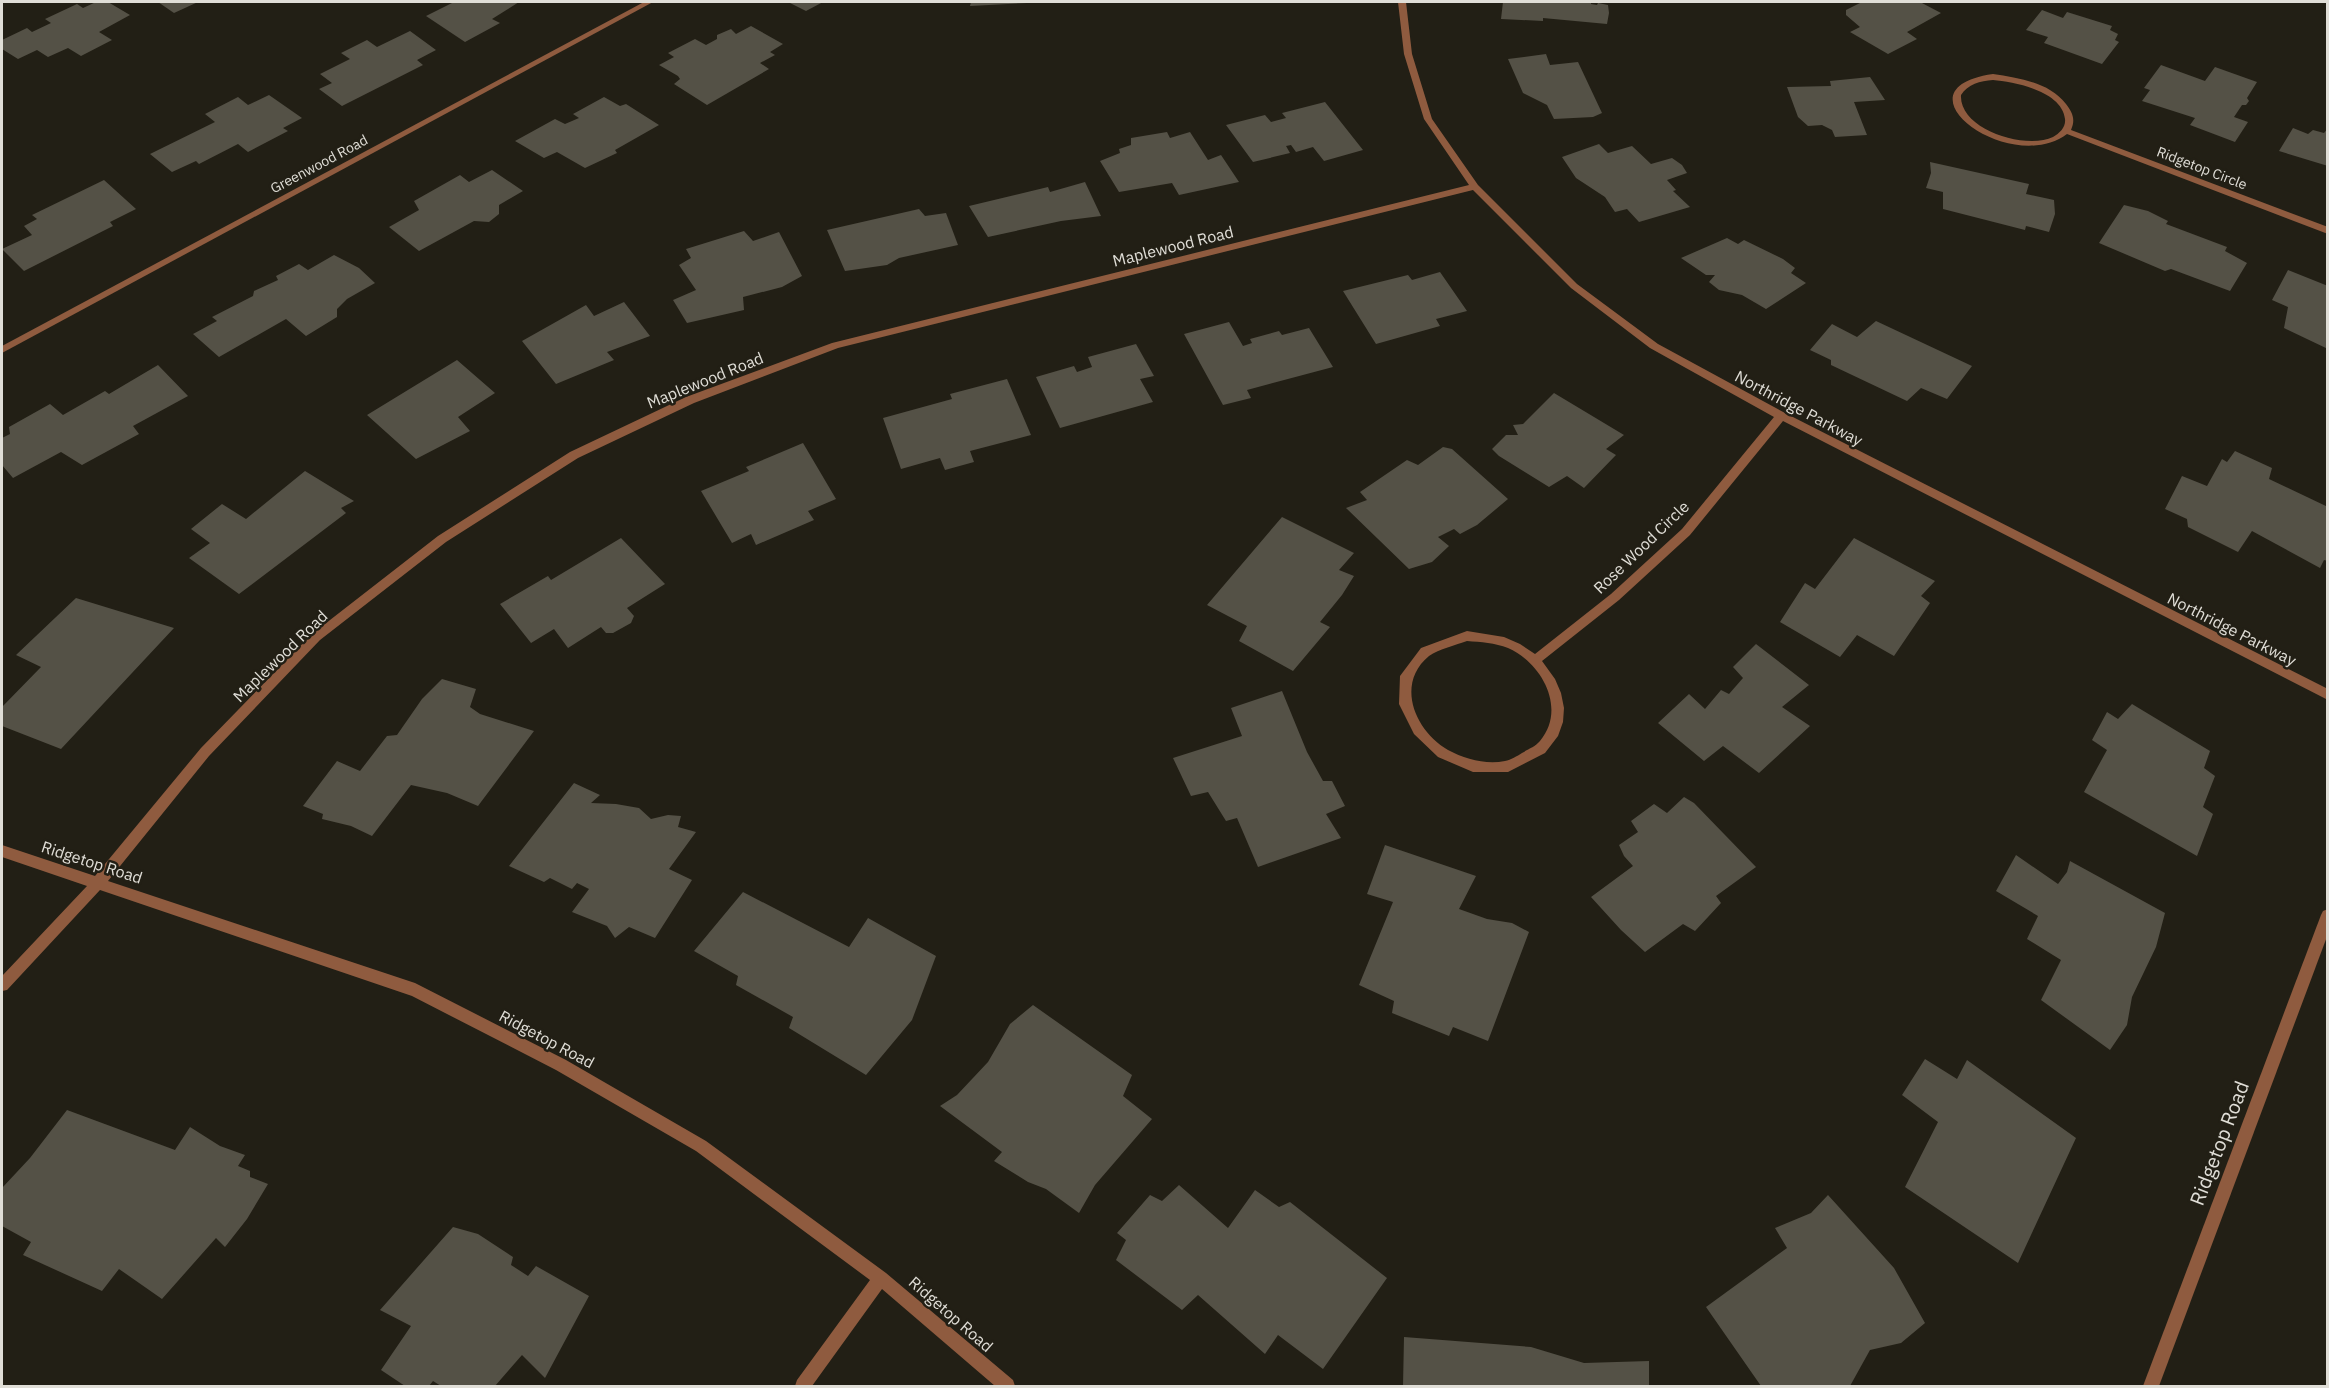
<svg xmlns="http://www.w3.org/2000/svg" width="2329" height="1388" viewBox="0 0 2329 1388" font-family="'IBM Plex Sans',sans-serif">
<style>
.building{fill:#545146}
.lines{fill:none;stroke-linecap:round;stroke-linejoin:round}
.minor{fill:#8f5b3f;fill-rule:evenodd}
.labels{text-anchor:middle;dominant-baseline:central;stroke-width:5;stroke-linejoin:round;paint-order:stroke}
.far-street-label{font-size:14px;fill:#e0ded7;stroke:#221f15}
.street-label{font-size:16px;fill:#e0ded7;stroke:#221f15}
.near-street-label{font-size:20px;fill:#e0ded7;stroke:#221f15}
</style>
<rect width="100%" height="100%" fill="#221f15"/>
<!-- building -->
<g class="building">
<polygon points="96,2 108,2 130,15 99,32 112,40 81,56 68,48 48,57 37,50 18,59 2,49 2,40 27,28 32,32 51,23 45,19 77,4 83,8"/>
<polygon points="158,2 198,2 174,13"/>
<polygon points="454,2 519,2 492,19 500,23 465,42 426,16"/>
<polygon points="788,2 823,2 806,11"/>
<polygon points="971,2 1027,2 1027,3 970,6"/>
<polygon points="1503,2 1591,2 1591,4 1597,5 1598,3 1608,5 1609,13 1607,24 1543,18 1543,21 1501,19"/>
<polygon points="1862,2 1920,2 1941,13 1907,32 1917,39 1888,54 1850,32 1860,27 1846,15 1846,10"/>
<polygon points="2042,10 2063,18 2067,12 2112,26 2110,30 2118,34 2115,40 2119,42 2102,64 2044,43 2048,37 2026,30"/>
<polygon points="751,26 783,44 770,52 775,55 760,63 769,69 707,105 674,84 680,79 678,76 659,65 674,57 668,53 695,39 706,45 717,39 717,35 731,29 736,34"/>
<polygon points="410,31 436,50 417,60 423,65 342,106 319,89 332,83 320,74 350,59 341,53 367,40 377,47"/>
<polygon points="1546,54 1550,65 1578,62 1602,113 1593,117 1554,119 1547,105 1523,93 1508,59"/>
<polygon points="2161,65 2205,81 2215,67 2257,82 2247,98 2249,101 2246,105 2242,105 2234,117 2248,122 2235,142 2190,125 2195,118 2142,101 2150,90 2144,88"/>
<polygon points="1870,77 1885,100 1854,102 1867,135 1835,137 1832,130 1822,125 1808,126 1798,117 1787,87 1831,86 1830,81"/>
<polygon points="269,95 302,118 283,128 288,131 248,152 238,144 199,164 196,161 172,172 150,154 215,122 205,114 238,97 248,105"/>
<polygon points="604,97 620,106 626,104 659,125 615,150 617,153 585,168 557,152 544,158 515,141 555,119 565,124 579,118 573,114"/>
<polygon points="1325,102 1363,150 1324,161 1313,147 1296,152 1291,145 1286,146 1290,153 1253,162 1226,125 1265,115 1271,122 1286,118 1282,113"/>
<polygon points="2293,128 2308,134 2313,130 2324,133 2328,128 2328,166 2279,151"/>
<polygon points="1167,132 1170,138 1190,132 1208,160 1221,155 1239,182 1179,195 1172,183 1119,192 1100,161 1120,153 1119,149 1131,145 1131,138"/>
<polygon points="1599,144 1608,153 1632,146 1651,164 1672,158 1682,165 1687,173 1667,180 1676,190 1673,191 1690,207 1639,222 1627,209 1615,212 1605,197 1576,178 1562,157"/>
<polygon points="1930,162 2029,184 2026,194 2054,200 2055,214 2049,232 2026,226 2025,230 1943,209 1943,192 1926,188 1931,173"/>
<polygon points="492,170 523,191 499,205 499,214 489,222 474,221 419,251 389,227 419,210 414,201 460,175 469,182"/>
<polygon points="104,180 136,209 110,222 113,226 24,271 2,249 32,235 24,226 37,219 32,215"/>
<polygon points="1085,182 1101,216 1061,221 988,237 969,206 1048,187 1050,192"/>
<polygon points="2124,205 2148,211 2168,221 2166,224 2227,247 2225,251 2247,263 2230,291 2171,269 2165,271 2099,243"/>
<polygon points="919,209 925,216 946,213 958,245 899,258 887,265 845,271 827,230"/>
<polygon points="744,231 753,241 779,232 802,276 782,287 743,297 744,310 687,323 673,300 696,290 679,265 691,258 686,249"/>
<polygon points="1727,238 1738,244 1744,240 1783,259 1795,268 1791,273 1806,283 1766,309 1742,295 1719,290 1709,282 1715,275 1706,275 1681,258"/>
<polygon points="334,255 359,268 375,283 347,299 337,309 337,317 306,336 286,319 219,357 193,334 217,321 212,317 253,296 254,291 278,280 276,276 299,264 308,270"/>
<polygon points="2288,270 2328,286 2328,349 2284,328 2288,307 2272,300"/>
<polygon points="1440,272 1467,311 1436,319 1440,326 1376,344 1343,291 1408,275 1412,280"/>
<polygon points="624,302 650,336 607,352 614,360 556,384 522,341 586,305 594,316"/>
<polygon points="1876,321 1972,366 1947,399 1921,388 1907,401 1831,365 1831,360 1810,350 1832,324 1857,337"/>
<polygon points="1229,322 1243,346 1252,343 1250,339 1279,331 1282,335 1309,328 1333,367 1247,390 1251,398 1223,405 1184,334"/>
<polygon points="1136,344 1154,376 1140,379 1153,402 1060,428 1036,377 1074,366 1077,372 1092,367 1088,357"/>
<polygon points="457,360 495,393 458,417 470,431 416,459 367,415"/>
<polygon points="158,365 188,396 133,426 139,434 82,465 61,452 13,478 2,465 2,438 10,434 9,427 50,404 63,415 105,391 109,394"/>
<polygon points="1007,379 1031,435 970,451 974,462 945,470 940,458 901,469 883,418 952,399 950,394"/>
<polygon points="1554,393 1624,435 1606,449 1616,455 1584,488 1567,476 1549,487 1499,456 1492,449 1506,435 1518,435 1513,425 1523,424"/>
<polygon points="803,443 836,499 808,511 814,520 756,545 751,534 732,543 701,491 749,471 746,467"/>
<polygon points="1443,447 1452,449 1508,499 1477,525 1460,534 1454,529 1438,537 1449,546 1432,562 1409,569 1346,508 1367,500 1360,492 1407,460 1418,465"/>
<polygon points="2235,451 2272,468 2269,479 2328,507 2328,561 2324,560 2320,568 2252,531 2238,552 2188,527 2187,519 2165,509 2182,476 2207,486 2222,459 2227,462"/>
<polygon points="305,471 354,501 341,508 346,513 239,594 189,558 210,543 191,529 222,504 246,519"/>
<polygon points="1282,517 1354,553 1339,570 1354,576 1342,595 1320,622 1330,627 1293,671 1239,641 1247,626 1207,605"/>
<polygon points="621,538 665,584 627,608 634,616 631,623 613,633 606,633 601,627 568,648 554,629 531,643 500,604 548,576 551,580"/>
<polygon points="1854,538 1935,581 1921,596 1930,603 1894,656 1857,635 1840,657 1780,622 1805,583 1815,589"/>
<polygon points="76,598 174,628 61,749 2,726 2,707 41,667 16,655"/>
<polygon points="1756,644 1809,685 1782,707 1810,726 1759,773 1723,746 1704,761 1658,723 1689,694 1705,709 1721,690 1729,694 1743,678 1733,667"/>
<polygon points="442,679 476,689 470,707 480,714 534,731 478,806 447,793 411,785 372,836 351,826 322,819 323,814 303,806 337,761 360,771 387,736 397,735 422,699"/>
<polygon points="1282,691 1307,752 1323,781 1332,781 1345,806 1326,814 1341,838 1258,867 1237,818 1226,821 1208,792 1191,796 1173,758 1242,736 1231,708"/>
<polygon points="2132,704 2210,751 2204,768 2215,776 2203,807 2213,814 2197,856 2084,792 2107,750 2092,740 2107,712 2118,719"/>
<polygon points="574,783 600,795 591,803 616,804 639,808 651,819 668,815 681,816 678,827 696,832 669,869 692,880 655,938 629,927 615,938 607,926 572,912 589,889 577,883 572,889 550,878 544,882 509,866"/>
<polygon points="1684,797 1694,803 1756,867 1716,896 1721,903 1695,931 1683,924 1645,952 1621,930 1591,897 1633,866 1624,856 1619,845 1638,832 1631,821 1654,804 1667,813"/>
<polygon points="1385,845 1476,876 1459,909 1487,919 1512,923 1529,932 1488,1041 1453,1027 1449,1036 1392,1013 1394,1001 1359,985 1393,902 1367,894"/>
<polygon points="2016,855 2058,884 2067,872 2070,861 2165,913 2156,947 2132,997 2127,1025 2110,1050 2041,1000 2061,960 2027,939 2038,916 1996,891"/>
<polygon points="743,892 849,947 868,918 936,956 912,1020 866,1075 789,1028 793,1017 736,985 738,976 694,951"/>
<polygon points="1033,1005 1132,1075 1123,1096 1152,1119 1095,1185 1079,1213 1046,1189 1028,1182 994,1161 1002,1152 940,1106 957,1095 988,1062 1010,1024"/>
<polygon points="1925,1059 1957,1079 1967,1060 2076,1138 2018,1263 1905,1187 1938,1122 1902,1095"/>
<polygon points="67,1110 175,1150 190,1127 220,1146 245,1155 238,1166 250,1171 250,1177 268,1184 247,1219 225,1247 216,1238 162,1299 119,1269 102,1291 23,1255 31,1242 2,1226 2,1188 30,1158"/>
<polygon points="1179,1185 1228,1228 1255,1190 1279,1207 1290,1202 1387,1278 1323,1369 1278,1335 1265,1354 1198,1295 1182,1310 1116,1260 1126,1240 1117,1233 1150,1195 1162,1201"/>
<polygon points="1828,1195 1894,1268 1925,1323 1901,1343 1870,1350 1850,1386 1761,1386 1706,1307 1787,1248 1775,1228 1811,1213"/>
<polygon points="453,1227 478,1234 513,1257 511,1265 528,1276 536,1266 589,1296 545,1378 522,1355 495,1386 441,1386 433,1381 429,1386 405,1386 381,1370 411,1326 380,1310"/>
<polygon points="1404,1337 1531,1347 1584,1363 1649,1361 1649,1386 1403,1386"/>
</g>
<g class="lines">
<!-- minor -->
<g class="minor">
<polygon points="644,2 653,2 2,353 2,346"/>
<path d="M1398 2H1406L1412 54 1432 119 1478 185 1577 284 1658 344 1785 413 2328 689V700L1783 421 1690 535 1619 600 1542 661 1555 679 1561 693 1564 708 1563 722 1558 736 1545 753 1508 772H1473L1438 757 1414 734 1399 704 1400 676 1421 648 1467 631 1504 637 1520 644 1535 654 1611 594 1682 529 1774 417 1650 348 1571 288 1473 190 838 348 694 403 578 458 446 542 320 640 209 756 108 881 415 983 566 1060 706 1141 886 1273 1013 1380 1015 1386H995L882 1289 812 1386H795L797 1380 870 1280 696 1151 556 1070 412 996 100 890 7 990 2 991V976L87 886 2 857V845L95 876 201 748 312 634 438 536 570 452 686 397 832 343 1469 185 1424 119 1404 54ZM1467 641C1481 642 1495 643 1508 648 1542 663 1567 709 1540 741 1535 747 1528 749 1522 753 1517 756 1511 760 1505 761 1486 765 1465 759 1448 750 1415 731 1395 684 1429 656 1439 649 1456 645 1467 641Z"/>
<path d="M1993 74C2019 78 2049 82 2066 104 2072 112 2076 119 2071 130L2328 227V234L2067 134C2010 177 1890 89 1993 74ZM1993 80C2015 82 2062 91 2065 119 2066 127 2060 133 2053 137 2026 150 1959 130 1961 95 1968 84 1980 81 1993 80Z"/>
<polygon points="2328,909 2328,934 2159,1386 2143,1386 2321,915 2323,911"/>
</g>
</g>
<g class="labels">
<!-- far-street labels -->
<g class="far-street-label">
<text transform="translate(319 164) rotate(-28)">Greenwood Road</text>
<text transform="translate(2202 168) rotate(21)">Ridgetop Circle</text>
</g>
<!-- street labels -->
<g class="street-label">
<text transform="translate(1173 246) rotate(-14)">Maplewood Road</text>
<text transform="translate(705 380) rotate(-22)">Maplewood Road</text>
<text transform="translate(1799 408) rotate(28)">Northridge Parkway</text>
<text transform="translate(1641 547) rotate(-44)">Rose Wood Circle</text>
<text transform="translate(2232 629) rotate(27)">Northridge Parkway</text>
<text transform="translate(280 656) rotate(-44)">Maplewood Road</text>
<text transform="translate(92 862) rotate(18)">Ridgetop Road</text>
<text transform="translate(547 1039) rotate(28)">Ridgetop Road</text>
<text transform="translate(951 1314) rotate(41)">Ridgetop Road</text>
</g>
<!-- near-street labels -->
<g class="near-street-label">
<text transform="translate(2219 1143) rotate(-69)">Ridgetop Road</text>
</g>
</g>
<!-- border -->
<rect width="2329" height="1388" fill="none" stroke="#e0ded7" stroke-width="6"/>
</svg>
